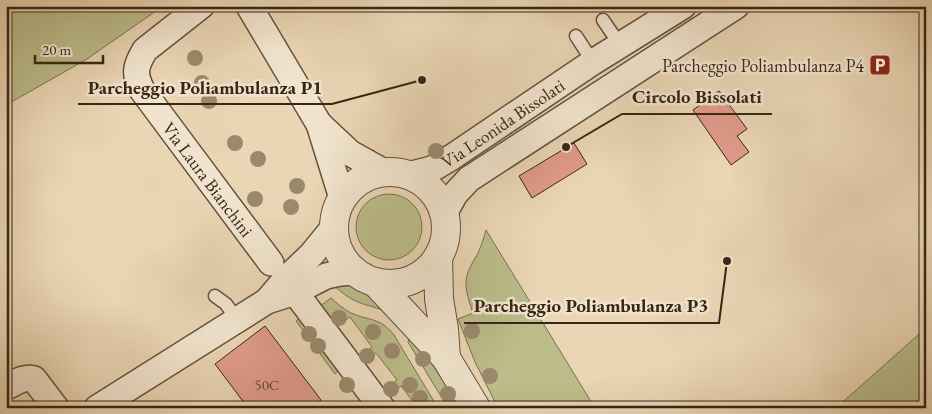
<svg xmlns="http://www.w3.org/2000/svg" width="932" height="414" viewBox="0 0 932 414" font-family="'EB Garamond',serif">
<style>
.green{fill:#bbbc8a;stroke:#797150}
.building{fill:#e09a8a;stroke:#372616}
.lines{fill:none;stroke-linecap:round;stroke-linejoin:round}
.service-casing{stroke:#64523e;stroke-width:15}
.minor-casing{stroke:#64523e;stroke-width:28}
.tertiary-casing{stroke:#64523e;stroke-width:30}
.service{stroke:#f1e4ce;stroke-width:12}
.minor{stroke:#f1e4ce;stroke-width:25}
.tertiary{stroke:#f1e4ce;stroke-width:28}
.tree{fill:#9a8a6d}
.labels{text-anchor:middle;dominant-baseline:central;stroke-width:5;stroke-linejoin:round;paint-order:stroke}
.number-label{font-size:15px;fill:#614333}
.poi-label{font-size:18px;fill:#372616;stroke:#f1e4ce;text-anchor:end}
.street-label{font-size:18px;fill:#372616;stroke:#f1e4ce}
.leader{fill:none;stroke:#372616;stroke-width:2}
.callout-dot{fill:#372616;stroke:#f1e4ce;stroke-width:2}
.callout-label{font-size:19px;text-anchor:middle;font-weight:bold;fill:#372616;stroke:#f1e4ce;stroke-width:5;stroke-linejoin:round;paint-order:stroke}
</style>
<rect width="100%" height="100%" fill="#ead5b4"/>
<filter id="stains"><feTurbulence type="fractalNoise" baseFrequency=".004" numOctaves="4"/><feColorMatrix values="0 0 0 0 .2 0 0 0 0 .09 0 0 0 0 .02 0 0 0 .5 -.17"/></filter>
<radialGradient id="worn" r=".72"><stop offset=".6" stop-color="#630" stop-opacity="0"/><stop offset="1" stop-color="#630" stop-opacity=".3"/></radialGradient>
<!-- green -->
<g class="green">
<polygon points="6,6 163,6 87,59 6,105"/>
<circle cx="389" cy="227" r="33"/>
<path d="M486 230 595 408H498L475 362 458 319 473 313C470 304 467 296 466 286 465 273 472 264 478 253 481 246 484 238 486 230Z"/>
<path d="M342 283 352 286 375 297 388 314C377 306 369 307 358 302 348 298 340 291 332 284Z"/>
<path d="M331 298C337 303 343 309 351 313 369 321 380 317 394 335L438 408H418L401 386 388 396 384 390 397 380 376 353 363 363 359 357 372 347 350 317 336 327 320 306Z"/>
<polygon points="300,318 339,370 335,374 296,321"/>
<polygon points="926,328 926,395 906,408 836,408"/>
<polygon points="412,335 462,408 448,408 408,342 409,337"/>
</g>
<!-- building -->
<g class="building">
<polygon points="719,91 747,129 737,136 749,152 731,165 693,110"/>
<polygon points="574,143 587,164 532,198 519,176"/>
<polygon points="265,326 321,400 311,408 248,408 215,364"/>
</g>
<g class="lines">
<!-- service casing -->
<g class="service-casing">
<g id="service">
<polyline points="603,20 620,45"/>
<polyline points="576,36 593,62"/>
<polyline points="215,296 226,304 237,320"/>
</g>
</g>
<!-- minor casing -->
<g class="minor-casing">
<g id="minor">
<path id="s1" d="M201 6 145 50C136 65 133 73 142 90L271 263"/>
<polyline points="249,6 319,124 342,198"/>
<polyline points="319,124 350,153 384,172"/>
<path id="s2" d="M408 175 432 169 452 157 593 62 683 6"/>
<path d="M444 214 455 194 469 179C558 121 647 63 736 6"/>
<polyline points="295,292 382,408"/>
<polyline points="267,301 284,281 312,254 334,227"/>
<path d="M6 387C15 383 24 376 34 379L56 408"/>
<polyline points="97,408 267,301 295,292 326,276 340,273 355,272"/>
</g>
</g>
<!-- tertiary casing -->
<g class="tertiary-casing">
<g id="tertiary">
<circle cx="390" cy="228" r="56"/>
<polyline points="438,257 439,299 444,329 446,358"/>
<polyline points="375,282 446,358 476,408"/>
</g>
</g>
<!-- service -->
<use href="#service" class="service"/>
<!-- minor -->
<use href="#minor" class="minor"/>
<!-- tertiary -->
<use href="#tertiary" class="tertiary"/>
</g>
<!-- trees -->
<g class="tree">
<circle cx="195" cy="58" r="8"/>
<circle cx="202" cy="83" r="8"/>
<circle cx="209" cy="101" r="8"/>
<circle cx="235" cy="143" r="8"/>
<circle cx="436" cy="151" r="8"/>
<circle cx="258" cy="159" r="8"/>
<circle cx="297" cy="186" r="8"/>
<circle cx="255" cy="199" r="8"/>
<circle cx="291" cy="207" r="8"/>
<circle cx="339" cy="318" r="8"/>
<circle cx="472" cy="331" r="8"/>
<circle cx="373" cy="332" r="8"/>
<circle cx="309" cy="334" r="8"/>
<circle cx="318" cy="346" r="8"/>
<circle cx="392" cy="351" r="8"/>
<circle cx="367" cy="356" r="8"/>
<circle cx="423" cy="359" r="8"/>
<circle cx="490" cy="376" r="8"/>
<circle cx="347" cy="385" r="8"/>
<circle cx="410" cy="385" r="8"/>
<circle cx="391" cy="389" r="8"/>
<circle cx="448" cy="394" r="8"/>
<circle cx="420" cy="398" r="8"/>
</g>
<!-- icons -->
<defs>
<g id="parking-square" transform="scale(1.125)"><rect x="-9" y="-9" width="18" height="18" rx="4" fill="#8f2418" stroke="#f1e4ce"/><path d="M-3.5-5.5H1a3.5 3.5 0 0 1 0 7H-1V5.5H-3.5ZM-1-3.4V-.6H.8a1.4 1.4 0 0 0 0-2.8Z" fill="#fff"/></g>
</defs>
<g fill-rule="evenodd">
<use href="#parking-square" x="880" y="65"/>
</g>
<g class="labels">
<!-- number labels -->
<g class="number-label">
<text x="267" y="384">50C</text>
</g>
<!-- poi labels -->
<g class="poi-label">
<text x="864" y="65">Parcheggio Poliambulanza P4</text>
</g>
<!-- street labels -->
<g class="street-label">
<text stroke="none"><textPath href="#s2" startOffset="109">Via Leonida Bissolati</textPath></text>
<text stroke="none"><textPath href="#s1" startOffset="225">Via Laura Bianchini</textPath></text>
</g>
</g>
<!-- callouts -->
<path class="leader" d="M422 80L332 104H78M566 147L622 114H772M727 261L719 323H464"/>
<g class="callout-dot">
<circle cx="422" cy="80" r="5"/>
<circle cx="566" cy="147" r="5"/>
<circle cx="727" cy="261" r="5"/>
</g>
<g class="callout-label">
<text x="205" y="94">Parcheggio Poliambulanza P1</text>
<text x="697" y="103">Circolo Bissolati</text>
<text x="591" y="312">Parcheggio Poliambulanza P3</text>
</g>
<!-- margin -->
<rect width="932" height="414" fill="none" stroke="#ead5b4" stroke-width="25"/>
<rect x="8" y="8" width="917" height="399" fill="none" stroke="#372616" stroke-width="2.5"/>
<rect x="12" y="12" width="907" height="389" fill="none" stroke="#372616"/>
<!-- scale -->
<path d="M35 55v8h68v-8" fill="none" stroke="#372616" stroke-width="2.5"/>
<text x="42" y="55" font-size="15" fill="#372616" stroke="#f1e4ce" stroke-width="4" paint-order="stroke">20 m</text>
<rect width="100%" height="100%" filter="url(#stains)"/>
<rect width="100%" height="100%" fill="url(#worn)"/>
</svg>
